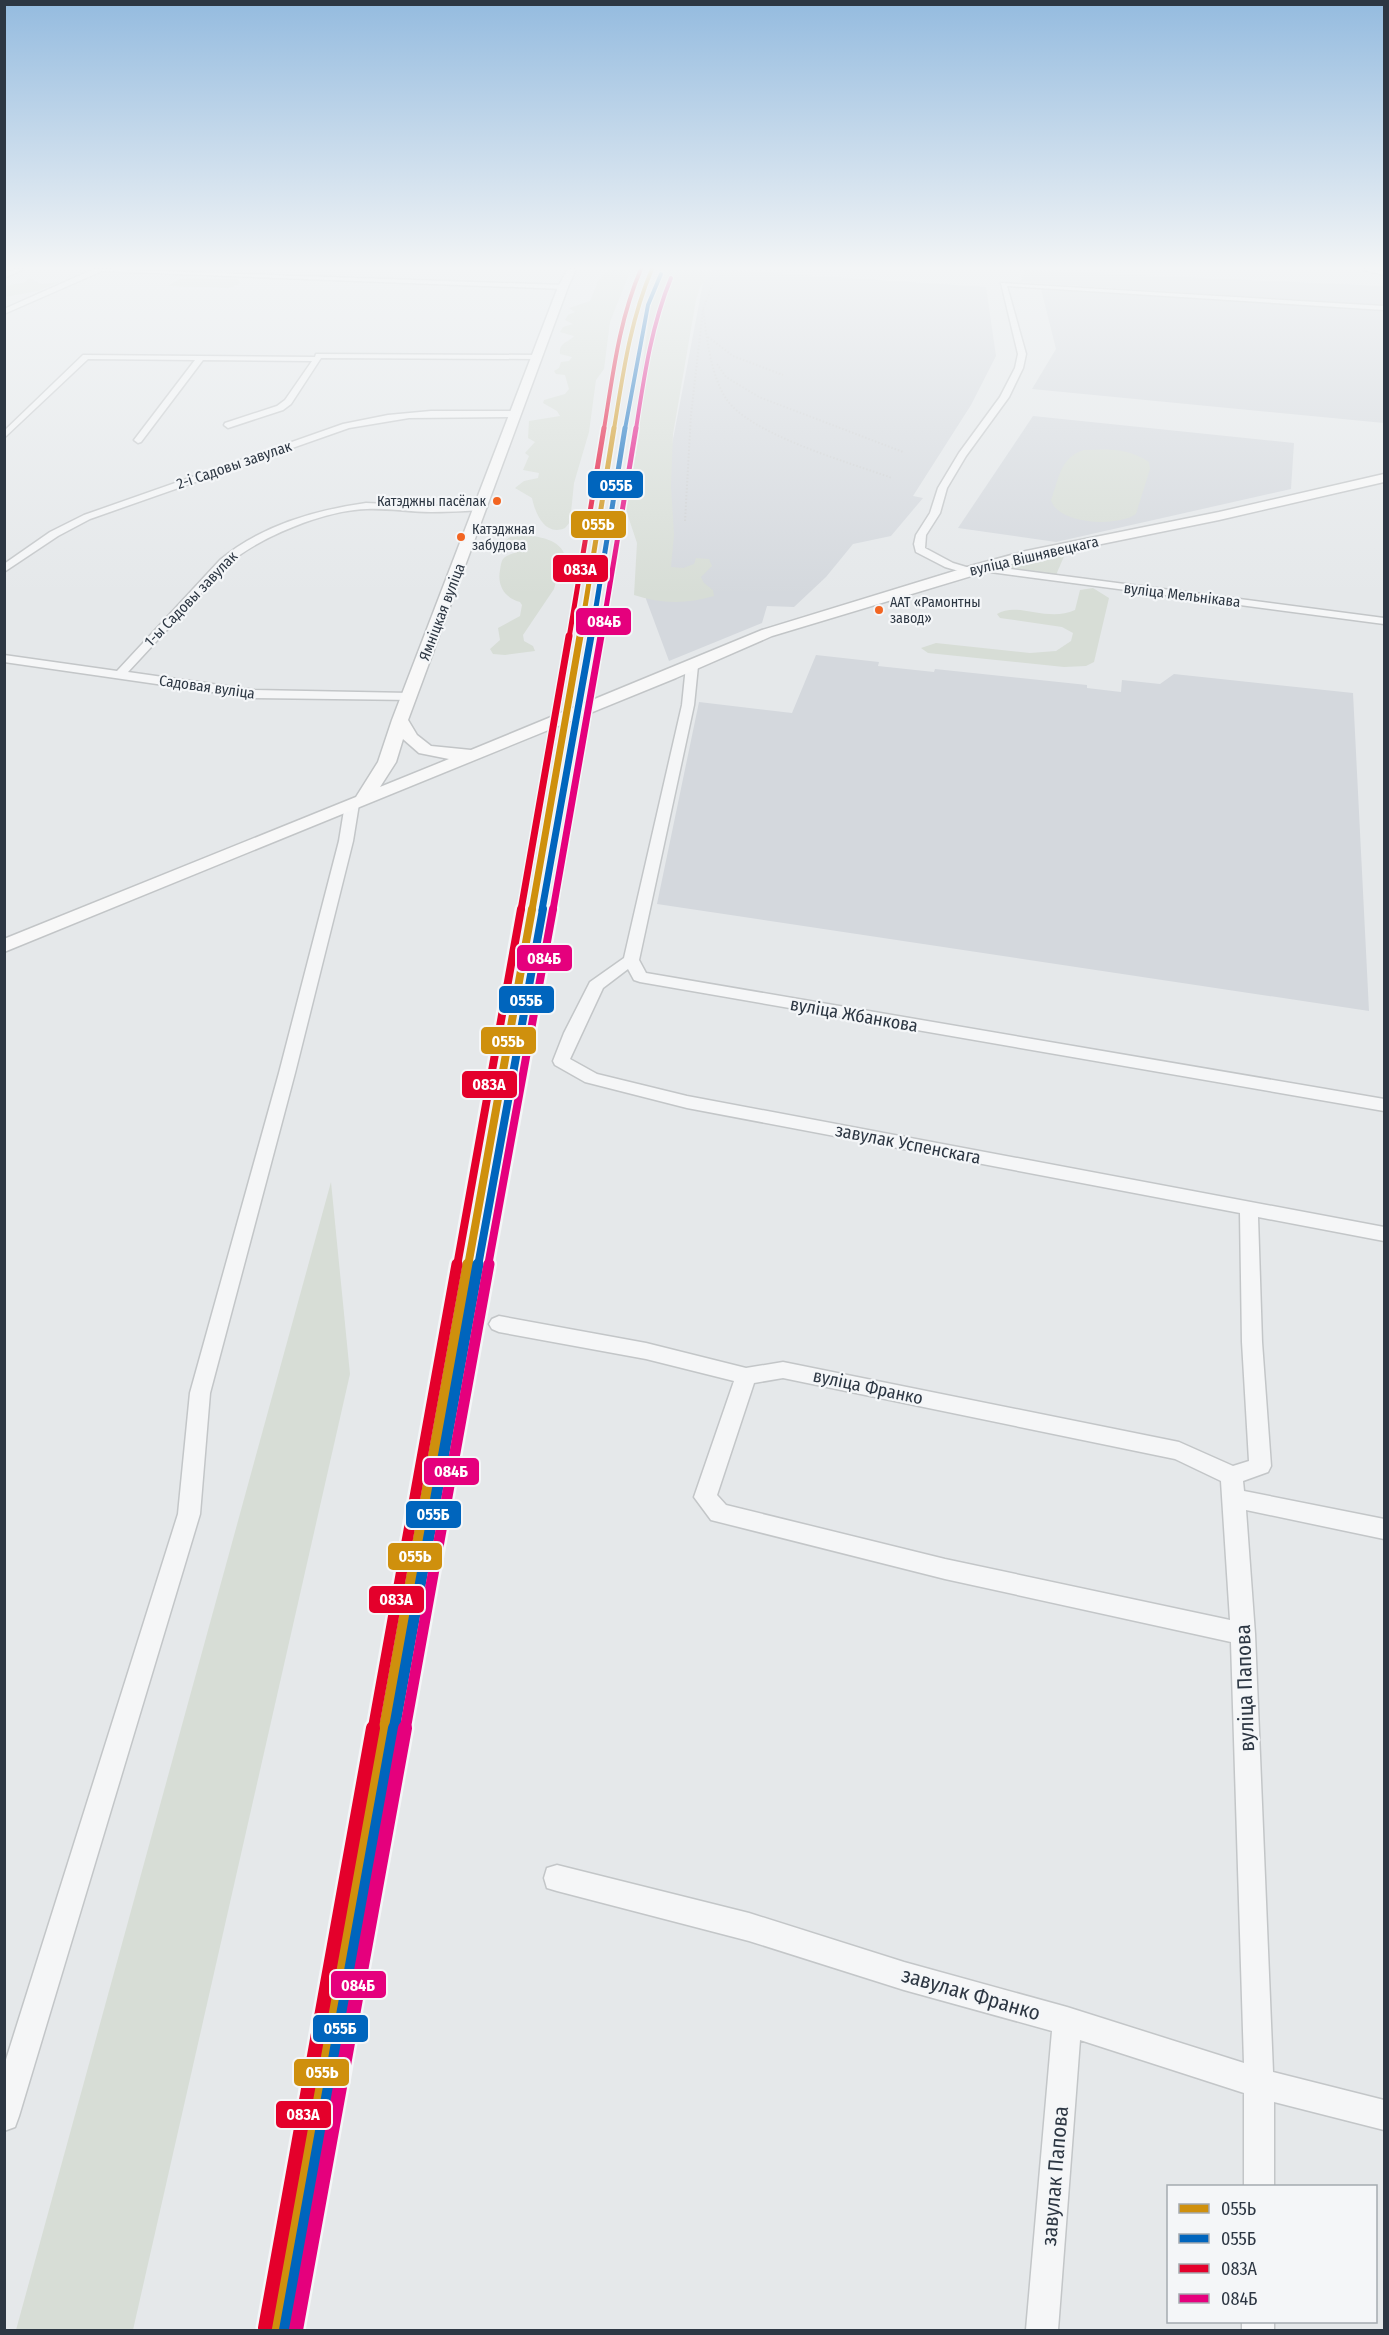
<svg xmlns="http://www.w3.org/2000/svg" width="1389" height="2335" viewBox="0 0 1389 2335" font-family="'Fira Sans Condensed',sans-serif">
<style>
.built{fill:#d4d8dd}
.green{fill:#d7ddd6}
.lines{fill:none;stroke-linecap:round;stroke-linejoin:round}
.minor-casing{stroke:#c3c6c8;stroke-width:3}
.major-casing{stroke:#c2c5c7;stroke-width:3}
.minor{fill:#f5f6f7;fill-rule:evenodd}
.major{fill:#f8f8f8;fill-rule:evenodd}
.rail{stroke:#ced0d2;stroke-width:2;stroke-dasharray:1.5 2;stroke-linecap:butt}
.rail-1-far5-casing{stroke:#f4f6f8;stroke-width:6}
.rail-1-far4-casing{stroke:#f4f6f8;stroke-width:8}
.rail-1-far3-casing{stroke:#f4f6f8;stroke-width:10}
.rail-1-far2-casing{stroke:#f4f6f8;stroke-width:13}
.rail-1-far1-casing{stroke:#f4f6f8;stroke-width:16}
.rail-1-casing{stroke:#f4f6f8;stroke-width:19}
.rail-2-far5-casing{stroke:#f4f6f8;stroke-width:6}
.rail-2-far4-casing{stroke:#f4f6f8;stroke-width:8}
.rail-2-far3-casing{stroke:#f4f6f8;stroke-width:10}
.rail-2-far2-casing{stroke:#f4f6f8;stroke-width:13}
.rail-2-far1-casing{stroke:#f4f6f8;stroke-width:16}
.rail-2-casing{stroke:#f4f6f8;stroke-width:19}
.rail-3-far5-casing{stroke:#f4f6f8;stroke-width:6}
.rail-3-far4-casing{stroke:#f4f6f8;stroke-width:8}
.rail-3-far3-casing{stroke:#f4f6f8;stroke-width:10}
.rail-3-far2-casing{stroke:#f4f6f8;stroke-width:13}
.rail-3-far1-casing{stroke:#f4f6f8;stroke-width:16}
.rail-3-casing{stroke:#f4f6f8;stroke-width:19}
.rail-4-far5-casing{stroke:#f4f6f8;stroke-width:6}
.rail-4-far4-casing{stroke:#f4f6f8;stroke-width:8}
.rail-4-far3-casing{stroke:#f4f6f8;stroke-width:10}
.rail-4-far2-casing{stroke:#f4f6f8;stroke-width:13}
.rail-4-far1-casing{stroke:#f4f6f8;stroke-width:16}
.rail-4-casing{stroke:#f4f6f8;stroke-width:19}
.rail-1-far5{stroke:#cf900d;stroke-width:4}
.rail-1-far4{stroke:#cf900d;stroke-width:5}
.rail-1-far3{stroke:#cf900d;stroke-width:7}
.rail-1-far2{stroke:#cf900d;stroke-width:8}
.rail-1-far1{stroke:#cf900d;stroke-width:11}
.rail-1{stroke:#cf900d;stroke-width:14}
.rail-2-far5{stroke:#0065bd;stroke-width:4}
.rail-2-far4{stroke:#0065bd;stroke-width:5}
.rail-2-far3{stroke:#0065bd;stroke-width:7}
.rail-2-far2{stroke:#0065bd;stroke-width:8}
.rail-2-far1{stroke:#0065bd;stroke-width:11}
.rail-2{stroke:#0065bd;stroke-width:14}
.rail-3-far5{stroke:#e4002b;stroke-width:4}
.rail-3-far4{stroke:#e4002b;stroke-width:5}
.rail-3-far3{stroke:#e4002b;stroke-width:7}
.rail-3-far2{stroke:#e4002b;stroke-width:8}
.rail-3-far1{stroke:#e4002b;stroke-width:11}
.rail-3{stroke:#e4002b;stroke-width:14}
.rail-4-far5{stroke:#e5007d;stroke-width:4}
.rail-4-far4{stroke:#e5007d;stroke-width:5}
.rail-4-far3{stroke:#e5007d;stroke-width:7}
.rail-4-far2{stroke:#e5007d;stroke-width:8}
.rail-4-far1{stroke:#e5007d;stroke-width:11}
.rail-4{stroke:#e5007d;stroke-width:14}
.bus-dot{fill:#f26522;stroke:#f4f6f8;stroke-width:2}
.labels{text-anchor:middle;dominant-baseline:central;stroke-width:4.5;stroke-linejoin:round;paint-order:stroke}
.far-bus-label{font-size:14px;fill:#2d3743;stroke:#f4f6f8;text-anchor:start}
.far-street-label{font-size:15px;fill:#2d3743;stroke:#f4f6f8}
.street-label{font-size:18px;fill:#2d3743;stroke:#f4f6f8}
.near-street-label{font-size:21px;fill:#2d3743;stroke:#f4f6f8}
.line-badge{stroke:#f4f6f8;stroke-width:2}
.badge-label{font-size:16px;text-anchor:middle;font-weight:bold;fill:#fff}
</style>
<rect width="100%" height="100%" fill="#e5e8ea"/>
<!-- built -->
<g class="built">
<polygon points="178,269 339,269 272,269 270,272 252,272 250,274 177,272 175,271"/>
<polygon points="714,269 986,287 996,356 971,405 913,496 923,498 891,536 853,544 826,577 794,607 767,606 762,623 669,661 646,599 660,507 703,283"/>
<polygon points="1025,270 1384,286 1384,305 1020,282"/>
<polygon points="1041,289 1384,310 1384,423 1032,389 1056,349"/>
<polygon points="1033,416 1294,443 1291,489 1056,542 958,528"/>
<polygon points="816,655 879,662 878,666 934,672 935,669 1087,685 1087,688 1121,692 1122,680 1160,684 1174,674 1353,693 1369,1011 657,904 699,702 792,713"/>
</g>
<!-- green -->
<g class="green">
<path d="M610 269H631L610 322 604 369 596 380 589 432 574 483 570 522 565 528C545 537 535 513 532 498L515 488 524 481 538 478 539 473 523 470 529 456 525 453 535 442 528 438 529 421 560 416 557 411 543 403 544 400 565 394 569 389 565 375 556 374 554 371 559 368 561 362 569 361 572 357 560 354C559 342 568 343 574 336L560 332 563 327 573 324 565 320 568 315 575 312 569 308 590 301 599 279Z"/>
<path d="M666 269 712 271 700 287 696 300 673 434 671 486 674 535 671 567 683 568 694 564 696 558 709 559 712 566 701 577 704 583 713 590 714 596C687 604 661 604 634 595L637 543 625 507 624 498 636 454 638 400 651 303 661 271Z"/>
<polygon points="29,278 42,284 59,282 38,291 5,297 5,286 26,282"/>
<polygon points="188,278 234,279 239,280 240,284 228,288 168,286 178,280"/>
<path d="M1084 450C1109 449 1128 448 1149 462L1150 469 1136 514C1118 527 1058 525 1051 500 1059 479 1060 457 1084 450Z"/>
<path d="M528 535C542 538 557 539 564 553L554 589 523 635 524 641 533 646 535 651 505 655 493 654 490 649 500 640 498 628 520 616 522 605 520 602C505 598 497 586 500 570 501 565 501 560 505 557 511 553 520 552 527 548V544L518 543 506 547 505 541 510 537Z"/>
<polygon points="1061,553 1065,554 1056,575 1002,567"/>
<path d="M1093 588 1109 598 1094 662 1086 666 1064 667 928 653 921 648 936 643 1030 653 1056 651 1071 641 1073 633 1062 627 1000 618 997 614C1018 601 1047 623 1075 610L1080 590Z"/>
<polygon points="331,1182 350,1374 133,2330 16,2330"/>
</g>
<g class="lines">
<!-- minor casing -->
<g class="minor-casing">
<g id="minor">
<polygon points="16,269 24,269 4,278 4,273"/>
<polygon points="94,269 563,285 566,287 563,289 102,271 4,314 4,309"/>
<polygon points="1362,269 1384,271 1384,275 1363,270"/>
<polygon points="1001,283 1384,306 1384,310 1007,286 1026,354 1023,368 1009,397 966,456 947,488 940,513 926,535 925,548 953,563 973,569 973,573 969,574 945,567 916,552 914,544 916,535 930,513 938,488 959,453 1000,397 1015,368 1018,354"/>
<polygon points="316,354 537,355 541,357 537,359 321,358 291,404 283,410 228,428 224,425 225,423 277,406 285,400 312,361 203,360 141,442 138,443 134,440 195,360 88,359 4,438 4,431 83,355 315,357"/>
<polygon points="431,411 516,411 520,414 516,417 409,418 349,428 90,519 58,536 4,572 4,564 50,532 84,515 343,424 388,415"/>
<path d="M366 503 432 506 482 504 487 507 482 510C465 511 448 512 431 512 410 512 388 508 367 509 325 510 259 537 228 564L128 672 254 690 410 693 416 697 414 700 254 698 4 662V655L117 671 220 560C260 526 316 510 366 503Z"/>
<polygon points="979,565 1384,618 1384,624 975,570 975,566"/>
<path d="M692 663 698 666 694 705 639 960 646 973 1384 1099V1111L640 982 634 980 628 969 603 988 570 1059 597 1074 687 1096 1384 1227V1241L1258 1217 1262 1342 1271 1466 1268 1472 1243 1481 1244 1491 1384 1519V1539L1246 1510 1255 1634 1273 2072 1384 2100V2130L1274 2102V2186H1244V2093L1080 2040 1058 2330H1026L1052 2031 904 1990 749 1941 557 1891 547 1888 544 1878 547 1868 557 1865 749 1913 904 1962 1067 2007 1244 2063 1231 1642 945 1579 711 1520 694 1497 734 1381 646 1359 499 1332 492 1329 489 1324 492 1319 499 1316 646 1343 746 1368 783 1362 1179 1442 1233 1466 1249 1461 1242 1342 1240 1213 687 1108 585 1082 555 1065 553 1061 564 1033 590 982 624 958 682 705 686 666ZM783 1378 1175 1459 1221 1481 1230 1620 945 1559 726 1505 717 1495 754 1383Z"/>
<polygon points="352,800 359,804 353,841 295,1073 210,1393 200,1514 19,2116 15,2127 4,2131 4,2066 178,1514 190,1393 279,1073 339,841 345,804"/>
<rect x="1242" y="2322" width="32" height="8"/>
</g>
</g>
<!-- major casing -->
<g class="major-casing">
<path id="major" d="M568 269H576L568 287 408 720 417 735 431 746 471 750 762 630 974 565 1026 551 1219 512 1384 474V482L1219 520 1028 559 772 636 676 678 4 952V939L356 797 378 762 392 720 558 287ZM403 739 419 753 449 759 380 787 396 762Z"/>
</g>
<!-- minor -->
<use href="#minor" class="minor"/>
<!-- major -->
<use href="#major" class="major"/>
<!-- rail -->
<g class="rail">
<path d="M703 309C707 338 710 372 725 397 747 434 851 463 892 478"/>
<polyline points="708,337 733,356 783,375"/>
<polyline points="717,364 726,377 759,397 903,452"/>
<polyline points="685,521 691,415 703,309 713,283 729,269"/>
</g>
<!-- rail-1-far5 casing -->
<g class="rail-1-far5-casing">
<path id="rail-1-far5" d="M614 429C623 374 630 321 652 269"/>
</g>
<!-- rail-1-far4 casing -->
<g class="rail-1-far4-casing">
<polyline id="rail-1-far4" points="580,638 614,428"/>
</g>
<!-- rail-1-far3 casing -->
<g class="rail-1-far3-casing">
<polyline id="rail-1-far3" points="532,910 580,636"/>
</g>
<!-- rail-1-far2 casing -->
<g class="rail-1-far2-casing">
<polyline id="rail-1-far2" points="468,1266 532,909"/>
</g>
<!-- rail-1-far1 casing -->
<g class="rail-1-far1-casing">
<polyline id="rail-1-far1" points="384,1730 468,1264"/>
</g>
<!-- rail-1 casing -->
<g class="rail-1-casing">
<polyline id="rail-1" points="275,2330 384,1728"/>
</g>
<!-- rail-2-far5 casing -->
<g class="rail-2-far5-casing">
<polyline id="rail-2-far5" points="625,429 648,305 661,274"/>
</g>
<!-- rail-2-far4 casing -->
<g class="rail-2-far4-casing">
<polyline id="rail-2-far4" points="591,638 625,428"/>
</g>
<!-- rail-2-far3 casing -->
<g class="rail-2-far3-casing">
<polyline id="rail-2-far3" points="542,910 591,636"/>
</g>
<!-- rail-2-far2 casing -->
<g class="rail-2-far2-casing">
<polyline id="rail-2-far2" points="478,1266 543,909"/>
</g>
<!-- rail-2-far1 casing -->
<g class="rail-2-far1-casing">
<polyline id="rail-2-far1" points="394,1730 478,1264"/>
</g>
<!-- rail-2 casing -->
<g class="rail-2-casing">
<polyline id="rail-2" points="286,2330 395,1728"/>
</g>
<!-- rail-3-far5 casing -->
<g class="rail-3-far5-casing">
<path id="rail-3-far5" d="M604 429C613 374 619 320 641 269"/>
</g>
<!-- rail-3-far4 casing -->
<g class="rail-3-far4-casing">
<polyline id="rail-3-far4" points="569,638 604,428"/>
</g>
<!-- rail-3-far3 casing -->
<g class="rail-3-far3-casing">
<polyline id="rail-3-far3" points="521,910 569,636"/>
</g>
<!-- rail-3-far2 casing -->
<g class="rail-3-far2-casing">
<polyline id="rail-3-far2" points="457,1266 521,909"/>
</g>
<!-- rail-3-far1 casing -->
<g class="rail-3-far1-casing">
<polyline id="rail-3-far1" points="373,1730 457,1264"/>
</g>
<!-- rail-3 casing -->
<g class="rail-3-casing">
<polyline id="rail-3" points="265,2328 373,1728"/>
</g>
<!-- rail-4-far5 casing -->
<g class="rail-4-far5-casing">
<path id="rail-4-far5" d="M636 429C644 377 651 327 671 278"/>
</g>
<!-- rail-4-far4 casing -->
<g class="rail-4-far4-casing">
<polyline id="rail-4-far4" points="601,638 636,428"/>
</g>
<!-- rail-4-far3 casing -->
<g class="rail-4-far3-casing">
<polyline id="rail-4-far3" points="553,910 601,636"/>
</g>
<!-- rail-4-far2 casing -->
<g class="rail-4-far2-casing">
<polyline id="rail-4-far2" points="488,1266 553,909"/>
</g>
<!-- rail-4-far1 casing -->
<g class="rail-4-far1-casing">
<polyline id="rail-4-far1" points="405,1730 489,1264"/>
</g>
<!-- rail-4 casing -->
<g class="rail-4-casing">
<polyline id="rail-4" points="296,2330 405,1728"/>
</g>
<!-- rail-1-far5 -->
<use href="#rail-1-far5" class="rail-1-far5"/>
<!-- rail-1-far4 -->
<use href="#rail-1-far4" class="rail-1-far4"/>
<!-- rail-1-far3 -->
<use href="#rail-1-far3" class="rail-1-far3"/>
<!-- rail-1-far2 -->
<use href="#rail-1-far2" class="rail-1-far2"/>
<!-- rail-1-far1 -->
<use href="#rail-1-far1" class="rail-1-far1"/>
<!-- rail-1 -->
<use href="#rail-1" class="rail-1"/>
<!-- rail-2-far5 -->
<use href="#rail-2-far5" class="rail-2-far5"/>
<!-- rail-2-far4 -->
<use href="#rail-2-far4" class="rail-2-far4"/>
<!-- rail-2-far3 -->
<use href="#rail-2-far3" class="rail-2-far3"/>
<!-- rail-2-far2 -->
<use href="#rail-2-far2" class="rail-2-far2"/>
<!-- rail-2-far1 -->
<use href="#rail-2-far1" class="rail-2-far1"/>
<!-- rail-2 -->
<use href="#rail-2" class="rail-2"/>
<!-- rail-3-far5 -->
<use href="#rail-3-far5" class="rail-3-far5"/>
<!-- rail-3-far4 -->
<use href="#rail-3-far4" class="rail-3-far4"/>
<!-- rail-3-far3 -->
<use href="#rail-3-far3" class="rail-3-far3"/>
<!-- rail-3-far2 -->
<use href="#rail-3-far2" class="rail-3-far2"/>
<!-- rail-3-far1 -->
<use href="#rail-3-far1" class="rail-3-far1"/>
<!-- rail-3 -->
<use href="#rail-3" class="rail-3"/>
<!-- rail-4-far5 -->
<use href="#rail-4-far5" class="rail-4-far5"/>
<!-- rail-4-far4 -->
<use href="#rail-4-far4" class="rail-4-far4"/>
<!-- rail-4-far3 -->
<use href="#rail-4-far3" class="rail-4-far3"/>
<!-- rail-4-far2 -->
<use href="#rail-4-far2" class="rail-4-far2"/>
<!-- rail-4-far1 -->
<use href="#rail-4-far1" class="rail-4-far1"/>
<!-- rail-4 -->
<use href="#rail-4" class="rail-4"/>
</g>
<!-- sky -->
<linearGradient id="sky" x2="0" y2="1"><stop stop-color="#94bbdf"/><stop offset="0.45" stop-color="#f3f5f6"/><stop offset="1" stop-color="#f3f5f6" stop-opacity="0"/></linearGradient>
<rect width="1389" height="595" fill="url(#sky)"/>
<!-- markers -->
<g class="bus-dot">
<circle cx="497" cy="501" r="5"/>
<circle cx="461" cy="537" r="5"/>
<circle cx="879" cy="610" r="5"/>
</g>
<g class="labels">
<!-- far-bus labels -->
<g class="far-bus-label">
<text x="486" y="501" text-anchor="end">Катэджны пасёлак</text>
<text x="472" y="529">Катэджная<tspan x="472" dy="16">забудова</tspan></text>
<text x="890" y="602">ААТ «Рамонтны<tspan x="890" dy="16">завод»</tspan></text>
</g>
<!-- far-street labels -->
<g class="far-street-label">
<text transform="translate(234 465) rotate(-19)">2-і Садовы завулак</text>
<text transform="translate(1034 556) rotate(-13)">вуліца Вішнявецкага</text>
<text transform="translate(1182 595) rotate(7)">вуліца Мельнікава</text>
<text transform="translate(191 599) rotate(-46)">1-ы Садовы завулак</text>
<text transform="translate(442 612) rotate(-69)">Ямніцкая вуліца</text>
<text transform="translate(207 687) rotate(8)">Садовая вуліца</text>
</g>
<!-- street labels -->
<g class="street-label">
<text transform="translate(854 1015) rotate(10)">вуліца Жбанкова</text>
<text transform="translate(908 1144) rotate(11)">завулак Успенскага</text>
<text transform="translate(868 1387) rotate(12)">вуліца Франко</text>
</g>
<!-- near-street labels -->
<g class="near-street-label">
<text transform="translate(1245 1688) rotate(-92)">вуліца Папова</text>
<text transform="translate(971 1994) rotate(16)">завулак Франко</text>
<text transform="translate(1055 2176) rotate(-85)">завулак Папова</text>
</g>
</g>
<g class="line-badge">
<rect x="587" y="470" width="57" height="29" rx="6" fill="#0065bd"/>
<rect x="570" y="510" width="57" height="29" rx="6" fill="#cf900d"/>
<rect x="552" y="554" width="57" height="29" rx="6" fill="#e4002b"/>
<rect x="575" y="607" width="57" height="29" rx="6" fill="#e5007d"/>
<rect x="516" y="944" width="57" height="28" rx="6" fill="#e5007d"/>
<rect x="498" y="985" width="57" height="29" rx="6" fill="#0065bd"/>
<rect x="480" y="1026" width="57" height="29" rx="6" fill="#cf900d"/>
<rect x="461" y="1070" width="57" height="29" rx="6" fill="#e4002b"/>
<rect x="423" y="1457" width="57" height="29" rx="6" fill="#e5007d"/>
<rect x="405" y="1500" width="57" height="29" rx="6" fill="#0065bd"/>
<rect x="387" y="1542" width="56" height="29" rx="6" fill="#cf900d"/>
<rect x="368" y="1585" width="57" height="29" rx="6" fill="#e4002b"/>
<rect x="330" y="1970" width="57" height="29" rx="6" fill="#e5007d"/>
<rect x="312" y="2014" width="57" height="29" rx="6" fill="#0065bd"/>
<rect x="293" y="2058" width="57" height="29" rx="6" fill="#cf900d"/>
<rect x="275" y="2100" width="57" height="29" rx="6" fill="#e4002b"/>
</g>
<g class="badge-label">
<text x="616" y="491">055Б</text>
<text x="598" y="530">055Ь</text>
<text x="580" y="575">083А</text>
<text x="604" y="627">084Б</text>
<text x="544" y="964">084Б</text>
<text x="526" y="1006">055Б</text>
<text x="508" y="1047">055Ь</text>
<text x="489" y="1090">083А</text>
<text x="451" y="1477">084Б</text>
<text x="433" y="1520">055Б</text>
<text x="415" y="1562">055Ь</text>
<text x="396" y="1605">083А</text>
<text x="358" y="1991">084Б</text>
<text x="340" y="2034">055Б</text>
<text x="322" y="2078">055Ь</text>
<text x="303" y="2120">083А</text>
</g>
<!-- border -->
<rect width="1389" height="2335" fill="none" stroke="#2d3743" stroke-width="12"/>
<!-- legend -->
<rect x="1167" y="2185" width="210" height="138" fill="#f4f6f8" stroke="#a4aab0" stroke-width="1.5"/>
<rect x="1179" y="2204" width="30" height="9" fill="#cf900d" stroke="#a4aab0" stroke-width="1.5"/>
<text x="1221" y="2215" font-size="18" fill="#2d3743">055Ь</text>
<rect x="1179" y="2234" width="30" height="9" fill="#0065bd" stroke="#a4aab0" stroke-width="1.5"/>
<text x="1221" y="2245" font-size="18" fill="#2d3743">055Б</text>
<rect x="1179" y="2264" width="30" height="9" fill="#e4002b" stroke="#a4aab0" stroke-width="1.5"/>
<text x="1221" y="2275" font-size="18" fill="#2d3743">083А</text>
<rect x="1179" y="2294" width="30" height="9" fill="#e5007d" stroke="#a4aab0" stroke-width="1.5"/>
<text x="1221" y="2305" font-size="18" fill="#2d3743">084Б</text>
</svg>
